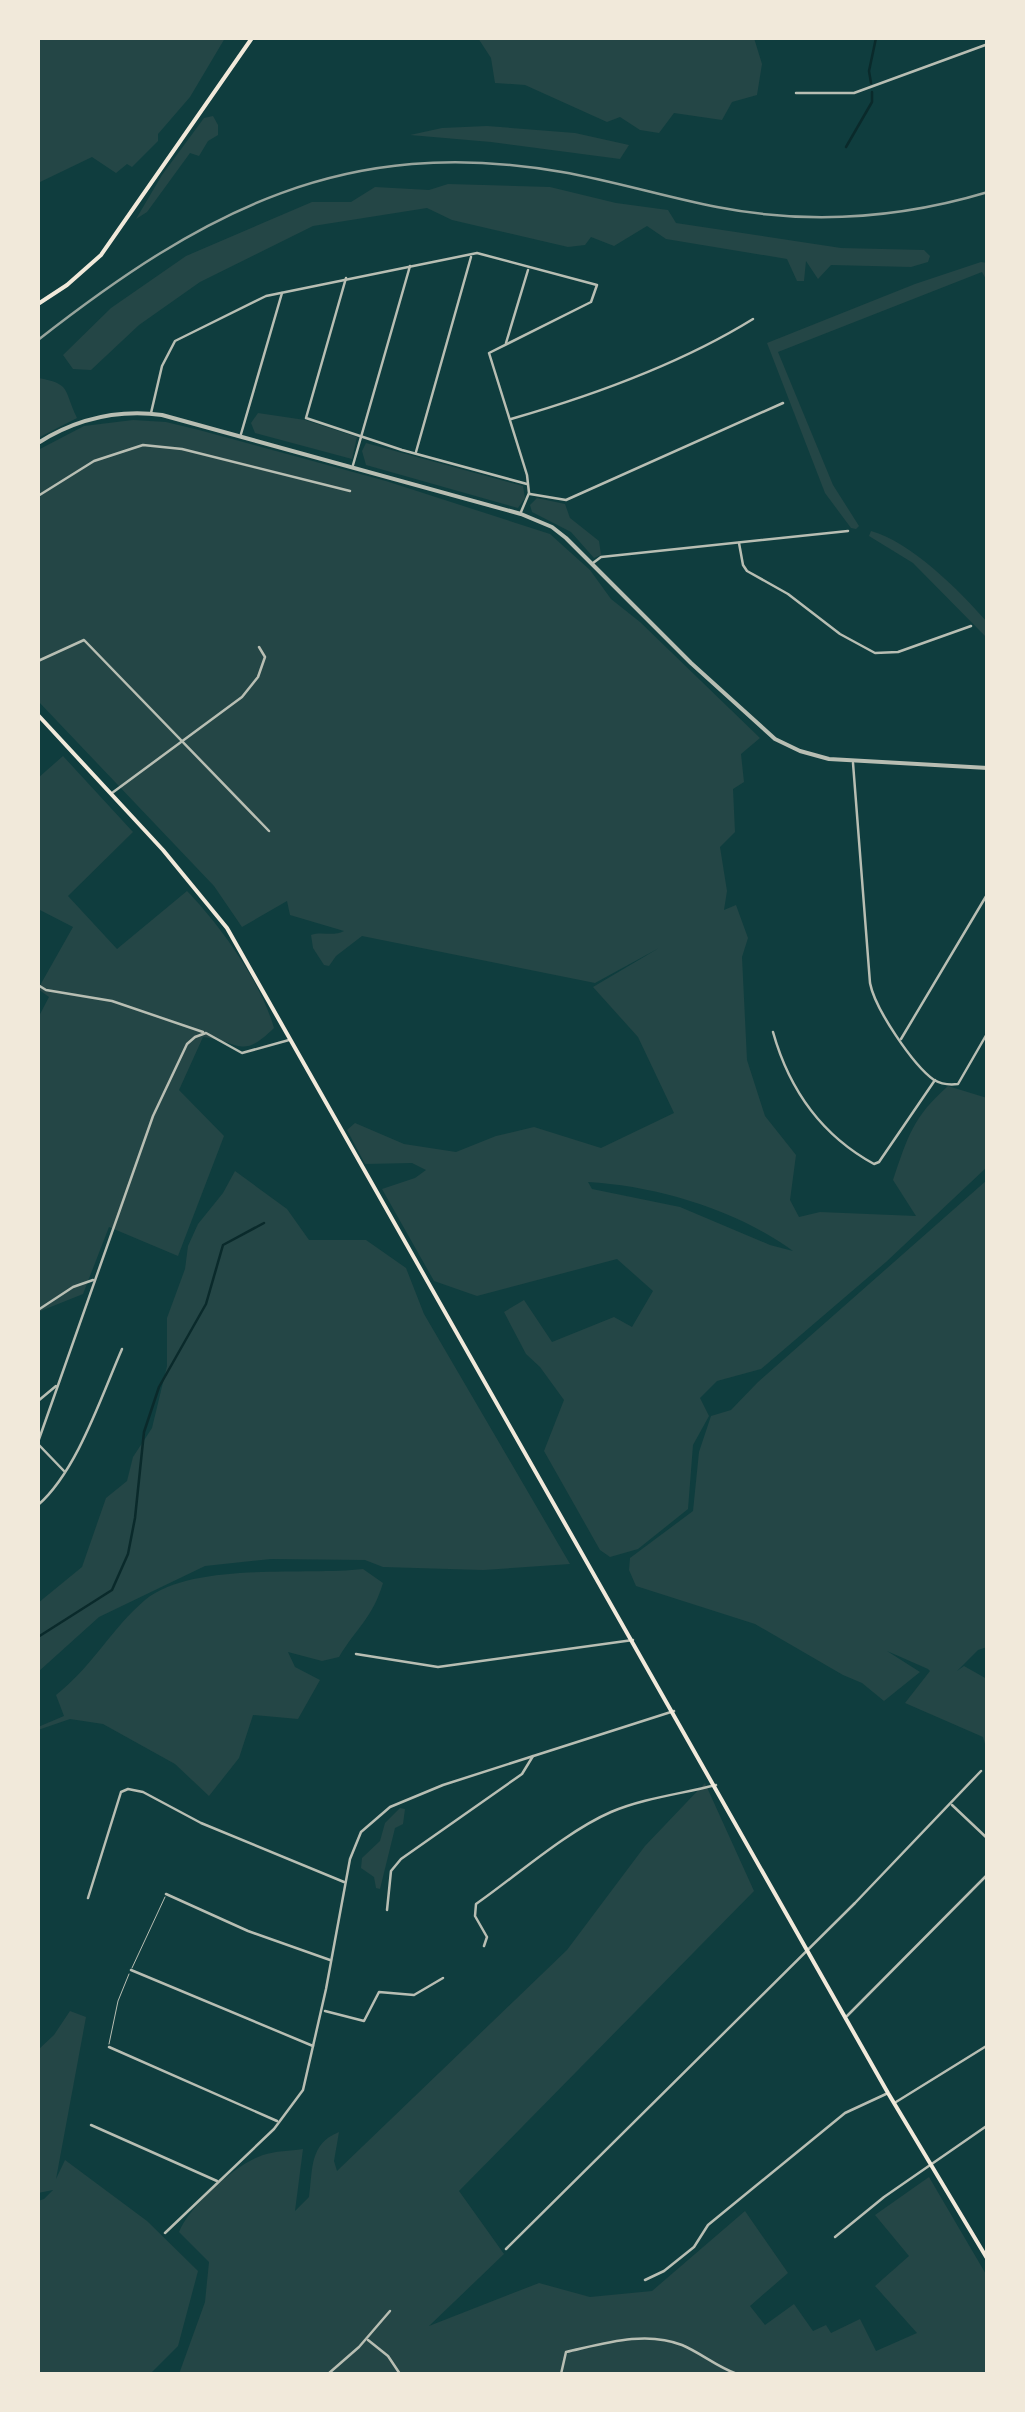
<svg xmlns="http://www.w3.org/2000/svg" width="1025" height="2412" viewBox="0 0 1025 2412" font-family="'Work Sans',sans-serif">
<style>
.green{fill:#244646;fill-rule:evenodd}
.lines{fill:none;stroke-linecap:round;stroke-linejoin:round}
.stream{stroke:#0a2a2b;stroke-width:2.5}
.service{stroke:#b8beb3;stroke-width:1}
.minor{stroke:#b8beb3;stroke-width:2.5}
.tertiary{stroke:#b8beb3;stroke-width:4}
.secondary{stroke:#f1e9da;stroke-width:4}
.primary{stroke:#f1e9da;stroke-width:4}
.rail{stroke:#97a49c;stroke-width:2.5}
</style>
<rect width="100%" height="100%" fill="#0f3d3e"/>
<!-- green -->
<g class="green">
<polygon points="38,38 225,38 190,97 158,134 158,141 132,167 127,164 116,173 92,157 38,183"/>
<polygon points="478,38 754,38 762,64 757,95 732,102 722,120 674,113 659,133 640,130 620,117 607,122 525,85 495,83 491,58"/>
<polygon points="213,116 218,125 218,135 208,141 199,156 190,153 147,212 136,219 162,175 204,118"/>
<polygon points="487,126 575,133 629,145 620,159 491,142 410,135 442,128"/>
<polygon points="448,184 550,187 616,203 668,210 676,223 841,248 924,250 930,256 928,262 911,267 831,265 818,279 806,261 804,281 797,281 787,259 666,239 647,226 614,246 591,237 585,245 568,247 452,220 427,208 313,226 200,282 139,325 91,370 73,369 63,355 111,308 186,256 312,202 351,202 375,187 429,190"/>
<polygon points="981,262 987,263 987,281 982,272 778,352 833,485 859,526 856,529 851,528 825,493 767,343 915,284"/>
<path d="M38 378C71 384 63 388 77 418L38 438Z"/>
<polygon points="258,413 305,420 357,437 352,459 255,433 251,423"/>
<path d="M133 420 166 422 199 430 386 481 550 534 590 570 611 599 640 622 760 738 741 754 744 782 733 789 735 832 720 847 727 891 724 910 736 905 748 938 742 957 747 1060 765 1116 796 1155 790 1200 799 1217 820 1212 916 1216 893 1180C908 1136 913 1117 948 1086L987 1098V1167L886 1262 761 1369 717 1381 700 1398 709 1416 693 1445 688 1509 638 1549 610 1557 600 1550 544 1451 564 1400 540 1367 526 1354 504 1312 524 1300 552 1342 614 1317 632 1327 653 1291 617 1259 477 1296 434 1281 382 1189 415 1178 426 1170 412 1163 365 1164 347 1130 355 1123 404 1144 456 1152 496 1136 534 1127 601 1148 674 1113 638 1037 593 987 659 948 595 983 362 936 336 956 329 966 324 965 313 948 311 935C322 931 333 937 344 931L290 915 287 901 242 927 214 886 38 701V450L84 426ZM588 1182C657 1186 737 1210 793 1251L770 1245 680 1207 592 1189Z"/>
<polygon points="366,443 523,486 525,498 518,508 366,465 362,451"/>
<polygon points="537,498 565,504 570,518 599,541 601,555 594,558 571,532 532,512 530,505"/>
<path d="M871 531C911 542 960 591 987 622V638L913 563 869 536Z"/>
<path d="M63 756 133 832 68 896 117 949 187 891C220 925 261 982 274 1028 241 1060 242 1042 203 1037L179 1090 224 1136 178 1256 109 1227 83 1294 38 1312V1018L49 997 38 989 73 927 38 909V778Z"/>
<polygon points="235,1171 287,1209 309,1240 366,1240 406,1268 424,1314 570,1564 483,1570 383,1567 365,1560 271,1559 205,1566 99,1617 38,1672 38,1603 82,1567 106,1498 127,1481 133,1457 152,1428 167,1366 167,1318 185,1269 188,1246 198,1224 223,1193"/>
<polygon points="987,1180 987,1647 978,1650 957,1671 964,1666 987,1679 987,1751 983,1737 905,1703 930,1671 928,1669 887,1651 920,1672 884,1701 862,1683 843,1675 755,1624 636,1586 629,1570 630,1558 693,1511 699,1452 711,1416 731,1410 758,1382"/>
<path d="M363 1569 383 1583C372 1619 357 1627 339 1657L322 1661 288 1652 295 1667 320 1680 298 1719 253 1715 239 1758 209 1796 175 1764 103 1724 70 1719 38 1730V1727L64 1716 56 1695C91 1668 112 1628 145 1600 193 1561 304 1576 363 1569Z"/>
<path d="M705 1783 754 1891 459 2191 504 2254 429 2326 539 2283 590 2297 652 2291 745 2211 788 2273 750 2306 765 2325 794 2304 813 2331 826 2325 831 2333 860 2319 876 2351 917 2333 875 2286 909 2256 875 2215 929 2177 987 2276V2374H179L205 2302 209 2262 179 2232C190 2205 236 2164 263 2155 275 2151 290 2151 303 2149L295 2211 309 2197C313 2169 309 2144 339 2132L334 2161 337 2171 567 1950 645 1846Z"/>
<polygon points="400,1808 405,1809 403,1824 395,1828 380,1889 376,1888 374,1877 361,1868 362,1858 380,1841 385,1823"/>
<polygon points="70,2011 86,2017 56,2179 65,2160 147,2221 198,2271 178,2346 150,2374 38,2374 38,2201 44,2199 53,2190 38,2193 38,2050 54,2035"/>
</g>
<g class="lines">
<!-- stream -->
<g class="stream">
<polyline points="871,83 869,71 876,38"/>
<polyline points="846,147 872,102 872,92"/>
<polyline points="38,1637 112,1590 128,1554 135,1518 144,1432 159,1387 206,1304 223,1245 264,1223"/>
</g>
<!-- service -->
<g class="service">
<polyline points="132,1968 165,1897"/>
<polyline points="109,2044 118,2001 129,1974"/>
</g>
<!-- minor -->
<g class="minor">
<polyline points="796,93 854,93 988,44"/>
<polyline points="346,278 306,418 402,450 527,484"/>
<polyline points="506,343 528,270"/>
<polyline points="151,413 162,366 175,341 266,296 477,253 597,285 591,302 489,353 527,475 529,493 521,512"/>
<path d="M511 419C591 396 682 363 753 319"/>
<polyline points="241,434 282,293"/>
<polyline points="416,452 471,257"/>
<polyline points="353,465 410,266"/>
<polyline points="530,494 566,500 783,403"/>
<polyline points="38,496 94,461 143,445 182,449 350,491"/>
<polyline points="739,543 743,565 747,571 788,594 840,634 875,653 898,652 971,626"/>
<polyline points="593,563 601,557 848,531"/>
<polyline points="38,661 84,640 269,831"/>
<path d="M853 763 870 983C875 1009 913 1065 934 1080 941 1084 950 1085 958 1084L988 1032"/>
<polyline points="112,793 242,697 258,677 265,657 259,647"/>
<polyline points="38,985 46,990 112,1001 203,1032"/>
<path d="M773 1032C789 1089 821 1135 874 1164L879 1162 935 1080"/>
<polyline points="901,1039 988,893"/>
<polyline points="38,1310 73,1287 93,1280"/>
<polyline points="38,1401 56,1386"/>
<polyline points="38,1442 153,1116 187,1044 195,1037 206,1033 242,1053 289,1040"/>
<polyline points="38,1444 64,1471"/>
<path d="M38 1505C77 1471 101 1397 122 1349"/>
<polyline points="356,1654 438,1667 633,1640"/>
<polyline points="952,1805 988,1839"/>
<polyline points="166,1894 248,1931 330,1960"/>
<polyline points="88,1898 121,1792 128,1789 143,1792 201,1823 344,1882"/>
<polyline points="387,1910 391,1871 401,1859 522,1774 533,1756"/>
<path d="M484 1946 487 1937 475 1916 476 1904C516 1876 567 1831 611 1812 644 1798 681 1794 716 1785"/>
<polyline points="131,1970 313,2046"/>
<polyline points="325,2011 364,2021 379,1992 414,1995 443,1978"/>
<polyline points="847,2016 988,1874"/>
<polyline points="109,2047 277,2121"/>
<polyline points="896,2102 988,2045"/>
<polyline points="91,2125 217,2181"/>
<polyline points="165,2233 274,2129 303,2090 326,1989 350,1859 361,1832 390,1807 443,1785 674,1711"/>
<polyline points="835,2237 884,2197 988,2125"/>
<polyline points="506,2249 855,1903 981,1771"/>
<polyline points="645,2280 664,2271 694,2247 708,2225 845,2113 886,2094"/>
<polyline points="368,2340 388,2356 400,2374"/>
<polyline points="328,2374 359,2347 390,2311"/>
<path d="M561 2374 566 2352C602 2344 645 2330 682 2345 701 2353 717 2367 737 2374"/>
</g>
<!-- tertiary -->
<path class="tertiary" d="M38 443C76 419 116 409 162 415L521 514 552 527 566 538 691 663 775 739 800 751 829 759 988 768"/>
<!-- secondary -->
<polyline class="secondary" points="38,715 163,850 227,928 888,2093 988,2260"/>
<!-- primary -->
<polyline class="primary" points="38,304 67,285 101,255 252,38"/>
<!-- rail -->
<path class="rail" d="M38 340C203 211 345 134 562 172 614 181 665 197 717 207 809 225 898 219 988 192"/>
</g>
<!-- border -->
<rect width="1025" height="2412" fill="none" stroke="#f1e9da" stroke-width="80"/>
</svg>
